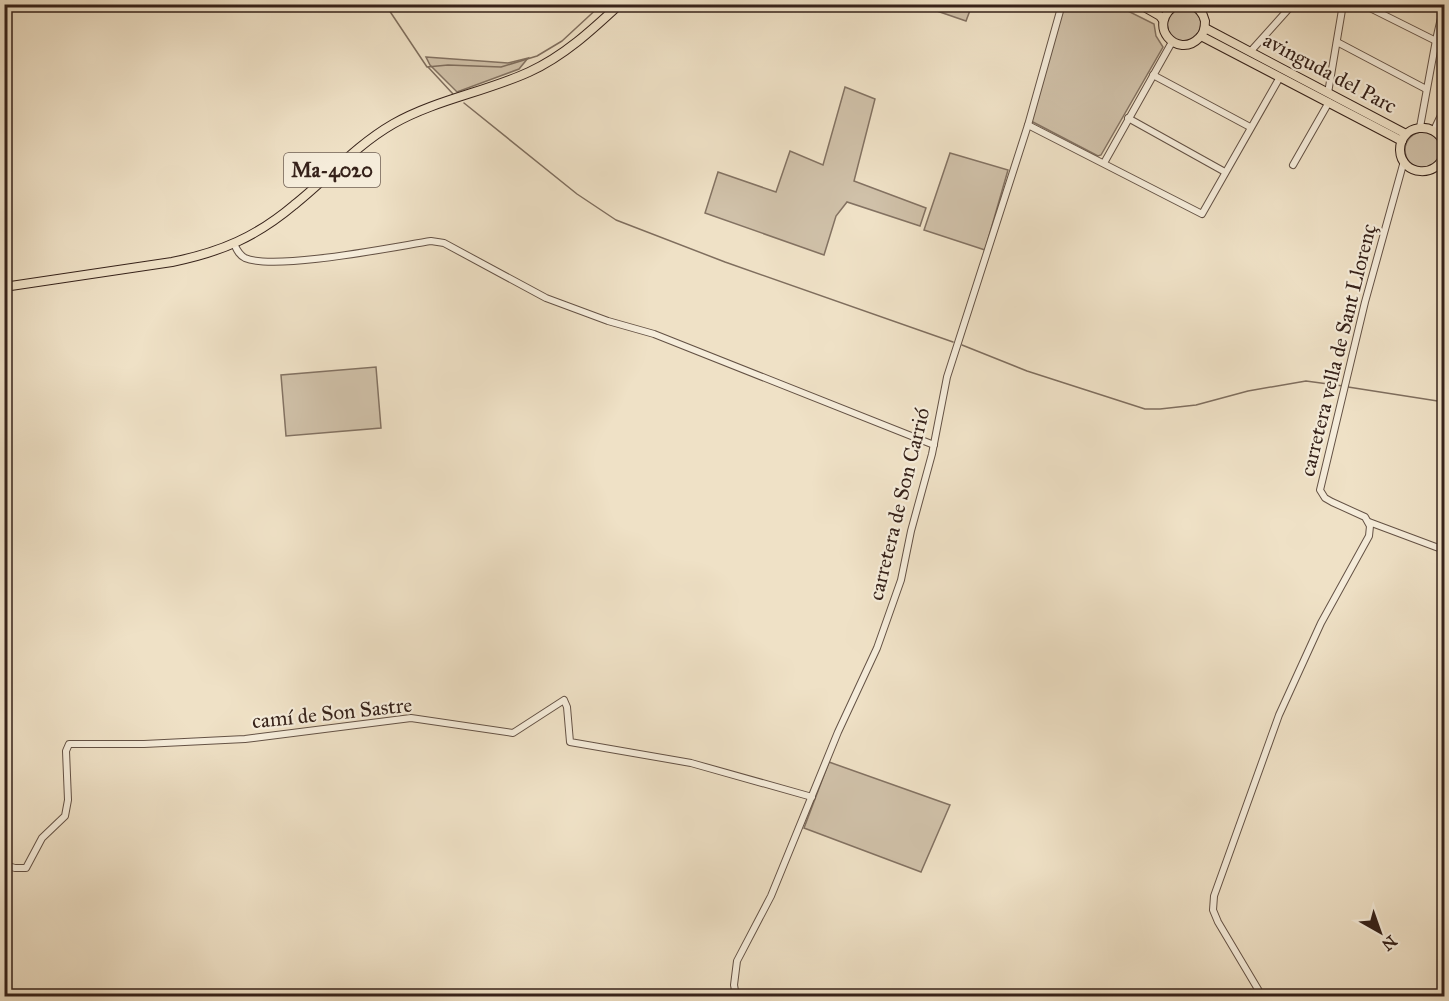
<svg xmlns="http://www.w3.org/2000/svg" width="1449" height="1001" viewBox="0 0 1449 1001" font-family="'IM FELL Great Primer',serif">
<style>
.green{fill:#d0c1a9;stroke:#837262;stroke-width:1.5}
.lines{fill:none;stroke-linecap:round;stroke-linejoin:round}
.stream{stroke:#7f6e5e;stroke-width:1.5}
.minor-casing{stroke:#645245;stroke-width:8}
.major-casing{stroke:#36221a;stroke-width:10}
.minor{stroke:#f5ecda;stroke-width:6}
.major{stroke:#efe1c6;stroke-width:8}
.labels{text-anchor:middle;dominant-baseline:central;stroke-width:4.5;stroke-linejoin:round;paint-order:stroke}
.shield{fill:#f5ecda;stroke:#6f5f54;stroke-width:1.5}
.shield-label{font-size:20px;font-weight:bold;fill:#36221a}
.street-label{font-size:21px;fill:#36221a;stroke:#f5ecda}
</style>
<rect width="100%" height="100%" fill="#efe1c6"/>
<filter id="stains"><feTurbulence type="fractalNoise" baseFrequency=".00333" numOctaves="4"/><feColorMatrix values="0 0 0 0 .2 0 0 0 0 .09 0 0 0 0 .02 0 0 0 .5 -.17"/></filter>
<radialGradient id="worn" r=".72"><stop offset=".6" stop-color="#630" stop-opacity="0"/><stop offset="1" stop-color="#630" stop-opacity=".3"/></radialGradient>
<!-- green -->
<g class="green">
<polygon points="925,5 972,4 972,5 966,21 934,10"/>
<polygon points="1063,5 1116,5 1154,24 1156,36 1163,47 1101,155 1098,156 1031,121"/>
<circle cx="1184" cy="25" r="17"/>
<polygon points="426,57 508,63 528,58 519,69 457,92 430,65"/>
<polygon points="845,87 875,99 854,181 926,208 920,226 847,202 836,216 824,255 705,213 718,172 776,192 790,151 823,165"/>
<circle cx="1423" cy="150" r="18"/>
<polygon points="950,153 1008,170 985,250 924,230"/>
<polygon points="376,367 381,428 286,436 281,375"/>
<polygon points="829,762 950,805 921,872 804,828"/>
</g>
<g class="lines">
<!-- stream -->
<g class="stream">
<polyline points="385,4 427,67 448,65 501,67 537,56 562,41 602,4"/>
<polyline points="428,67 453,94"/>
<polyline points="464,103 577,194 616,220 725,262 953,342"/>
<polyline points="962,345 1027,371 1145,409 1160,409 1196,405 1248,391 1306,381 1343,386"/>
<polyline points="1348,387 1444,402"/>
</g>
<!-- minor casing -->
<g class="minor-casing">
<g id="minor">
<polyline points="1362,4 1444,45"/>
<polyline points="1337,42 1426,89"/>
<polyline points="1250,52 1293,4"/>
<polyline points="1153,75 1250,127"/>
<polyline points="1328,93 1343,4"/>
<polyline points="1128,118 1225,172"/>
<polyline points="1028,125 1202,214 1280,77"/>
<polyline points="1420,127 1436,40 1444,5"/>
<polyline points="1434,130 1444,109"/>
<polyline points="1104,163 1172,42"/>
<polyline points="1293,165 1329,102"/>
<path d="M234 244C237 250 239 255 245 258 275 271 393 247 431 241L444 243 546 298 608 321 654 334 934 445"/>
<polyline points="1369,522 1444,550"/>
<polyline points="4,865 15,868 26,868 42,838 65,816 68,800 66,751 69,744 144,744 245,739 411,718 513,733 564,700 567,707 570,742 691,763 812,797"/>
<polyline points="736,996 734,985 737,961 771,896 838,732 877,648 901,580 911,531 932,454 947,377 1028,125 1062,4"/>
<polyline points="1262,996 1218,922 1213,910 1214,896 1279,715 1321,623 1369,536 1370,526 1365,517 1332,502 1325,498 1320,490 1365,302 1404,161"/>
</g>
</g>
<!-- major casing -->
<g class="major-casing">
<g id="major">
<polyline points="1139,4 1160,16 1163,20"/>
<polyline points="1159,4 1169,10"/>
<path d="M1177 4C1144 25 1178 60 1199 38 1204 34 1205 28 1205 21 1203 12 1198 7 1190 4"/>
<polyline points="1205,28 1406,134"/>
<polyline points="1201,36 1402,141"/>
<path d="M1444 143C1435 120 1400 124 1400 150 1401 177 1439 178 1444 154"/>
<path d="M4 287 172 262C221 252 256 237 294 205 328 178 355 146 393 124 435 100 485 92 529 72 564 56 592 30 620 4"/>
</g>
</g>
<!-- minor -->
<use href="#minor" class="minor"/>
<!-- major -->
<use href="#major" class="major"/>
</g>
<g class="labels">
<!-- shield labels -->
<rect class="shield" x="284" y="153" width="96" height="34" rx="4.5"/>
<g class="shield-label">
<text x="332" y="170">Ma-4020</text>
</g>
<!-- street labels -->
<g class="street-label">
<text transform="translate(1330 73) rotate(28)">avinguda del Parc</text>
<text transform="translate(1338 350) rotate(-76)">carretera vella de Sant Llorenç</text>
<text transform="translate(899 504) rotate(-76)">carretera de Son Carrió</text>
<text transform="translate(332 713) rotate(-6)">camí de Son Sastre</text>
</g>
</g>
<!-- margin -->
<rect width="1449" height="1001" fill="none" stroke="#efe1c6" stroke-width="24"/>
<rect x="6" y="6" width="1437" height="989" fill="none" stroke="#36221a" stroke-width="3"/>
<rect x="12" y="12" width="1425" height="977" fill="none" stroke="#36221a" stroke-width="1.5"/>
<!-- north arrow -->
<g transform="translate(1380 932) rotate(140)" stroke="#f5ecda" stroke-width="4.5" paint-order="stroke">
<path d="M0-4.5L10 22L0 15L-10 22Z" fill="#36221a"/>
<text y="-9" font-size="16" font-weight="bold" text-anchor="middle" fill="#36221a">N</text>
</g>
<rect width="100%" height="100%" filter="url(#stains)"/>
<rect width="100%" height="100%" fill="url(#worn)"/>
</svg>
